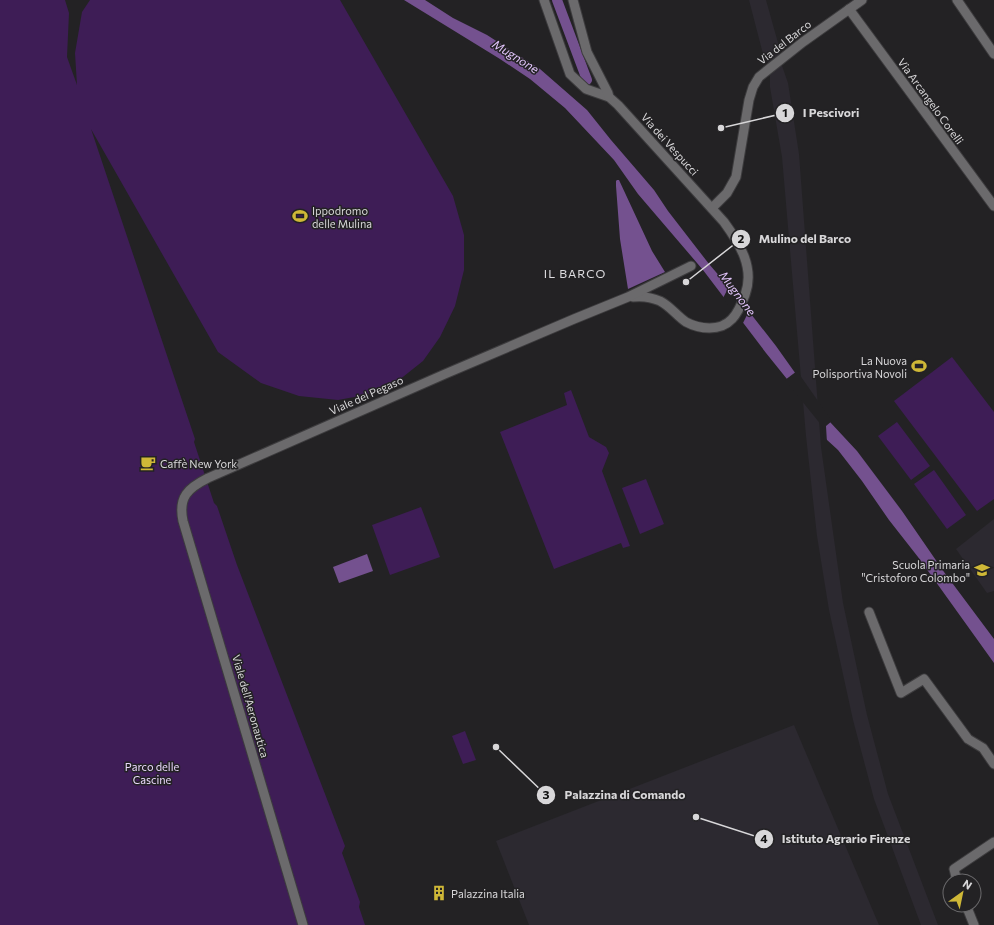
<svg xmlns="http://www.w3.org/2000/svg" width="994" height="925" viewBox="0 0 994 925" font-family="Commissioner,sans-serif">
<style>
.built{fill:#2c2930}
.green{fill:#3e1d56}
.water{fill:#74518f}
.pier{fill:#232224}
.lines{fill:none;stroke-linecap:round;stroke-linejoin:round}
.canal{stroke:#74518f;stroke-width:10}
.street-casing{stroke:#3d3c3e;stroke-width:11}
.street{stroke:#6b6a6c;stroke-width:9}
.labels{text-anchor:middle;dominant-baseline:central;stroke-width:3;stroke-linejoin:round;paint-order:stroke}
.street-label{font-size:11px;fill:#d8d7d9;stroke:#232224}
.poi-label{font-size:11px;fill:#d8d7d9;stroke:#232224;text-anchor:start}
.park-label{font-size:11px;fill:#ecd9fe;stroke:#232224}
.water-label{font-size:12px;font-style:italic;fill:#e2c5fb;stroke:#232224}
.neighbourhood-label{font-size:12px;letter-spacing:1px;fill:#dcdbde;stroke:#232224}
.leader{fill:none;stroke:#d8d7d9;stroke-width:1.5}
.callout-dot{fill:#d8d7d9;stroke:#232224;stroke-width:1.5}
.mark-label{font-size:12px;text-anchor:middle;font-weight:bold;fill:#111}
.callout-label{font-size:12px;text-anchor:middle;font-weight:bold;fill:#d8d7d9;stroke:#232224;stroke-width:3;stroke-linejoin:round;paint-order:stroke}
</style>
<rect width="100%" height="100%" fill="#232224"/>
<!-- built -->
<g class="built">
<polygon points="749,0 766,0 780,50 779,57 788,83 799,154 821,447 843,603 867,715 888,794 938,925 921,925 874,799 853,720 829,610 817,536 806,436 782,157 770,87 770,74 769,64 763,54"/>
<polygon points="994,519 994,591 987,593 956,549"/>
<polygon points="794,725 879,925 529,925 496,841"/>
</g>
<!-- green -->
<g class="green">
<polygon points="0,0 65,0 69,13 67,57 77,85 75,53 82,12 90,0 340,0 453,196 464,235 464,270 455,306 440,337 423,361 394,384 365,395 338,400 299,396 261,383 218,352 91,129 195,439 194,442 214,503 217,506 237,565 345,846 342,853 360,902 359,907 365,925 0,925"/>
<polygon points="952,357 994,412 994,499 977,511 894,401"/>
<polygon points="571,390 589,437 606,447 609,453 602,471 630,546 623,548 621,543 554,569 500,432 567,405 564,393"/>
<polygon points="897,422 930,466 911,480 878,436"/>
<polygon points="934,470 966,515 947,529 914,484"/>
<polygon points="646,479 664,524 640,534 622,488"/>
<polygon points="421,507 440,557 390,575 372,525"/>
<polygon points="465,731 476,760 463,764 452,736"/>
</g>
<!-- water -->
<g class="water">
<polygon points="404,0 425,0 453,18 487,35 540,69 587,110 611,140 654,190 668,211 709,264 740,300 776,346 830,422 857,451 902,511 944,572 994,639 994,663 918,557 889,520 862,481 838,450 826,439 824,425 766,353 703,270 638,194 614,160 565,108 530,79 500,59"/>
<polygon points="617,180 619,180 652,251 665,272 628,289 620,239 616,186 616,181"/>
<polygon points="367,554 373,571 339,583 333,567"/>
</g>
<!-- pier -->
<g class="pier">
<polygon points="730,285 750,309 742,325 723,298"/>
<polygon points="797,371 832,421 826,426 827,443 824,440 822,426 785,380"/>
</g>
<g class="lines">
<!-- canal -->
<polyline class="canal" points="557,0 587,80"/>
<!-- street casing -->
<g class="street-casing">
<g id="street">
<path d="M544 0 570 74 586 89 609 97 618 105 724 222C740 244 755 268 745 295 742 303 738 313 732 319 720 332 699 329 686 322 677 316 670 306 660 301 651 297 642 296 633 297"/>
<polyline points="573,0 587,52 608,93 609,97"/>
<polyline points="957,0 994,54"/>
<polyline points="849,9 994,206"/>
<polyline points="712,208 727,193 736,177 749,100 753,87 759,77 803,42 862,0"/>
<polyline points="869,612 901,693 924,679 968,739 983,748 994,764"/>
<polyline points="957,881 954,869 994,842"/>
<polyline points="966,905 974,925"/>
<path d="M303 925 183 521C178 497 188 488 208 478L445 374 574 319 628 297 691 266"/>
</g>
</g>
<!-- street -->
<use href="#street" class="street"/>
</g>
<!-- icons -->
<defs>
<g id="stadium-bare" transform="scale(1.2)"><path d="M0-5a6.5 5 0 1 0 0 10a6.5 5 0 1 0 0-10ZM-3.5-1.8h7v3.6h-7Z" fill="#cfb837" stroke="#232224" stroke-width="2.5" paint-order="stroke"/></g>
<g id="cafe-bare" transform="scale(1.2)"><path d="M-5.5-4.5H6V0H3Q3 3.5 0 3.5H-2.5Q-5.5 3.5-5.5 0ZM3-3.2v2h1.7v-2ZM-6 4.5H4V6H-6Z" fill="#cfb837" stroke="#232224" stroke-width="2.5" paint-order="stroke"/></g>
<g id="school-bare" transform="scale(1.2)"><path d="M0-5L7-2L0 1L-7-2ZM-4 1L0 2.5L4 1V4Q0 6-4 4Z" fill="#cfb837" stroke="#232224" stroke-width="2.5" paint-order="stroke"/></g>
<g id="building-bare" transform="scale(1.2)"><path d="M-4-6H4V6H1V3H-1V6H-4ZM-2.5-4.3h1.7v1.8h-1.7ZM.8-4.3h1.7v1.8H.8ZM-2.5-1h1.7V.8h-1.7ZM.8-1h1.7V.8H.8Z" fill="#cfb837" stroke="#232224" stroke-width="2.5" paint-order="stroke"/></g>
</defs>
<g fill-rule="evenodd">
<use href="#stadium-bare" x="300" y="216"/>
<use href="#stadium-bare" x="919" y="366"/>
<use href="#cafe-bare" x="148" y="463"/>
<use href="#school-bare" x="982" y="570"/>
<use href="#building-bare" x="439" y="893"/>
</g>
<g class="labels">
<!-- street labels -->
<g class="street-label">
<text transform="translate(784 42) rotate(-38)">Via del Barco</text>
<text transform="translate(931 101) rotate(54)">Via Arcangelo Corelli</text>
<text transform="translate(670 144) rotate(48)">Via dei Vespucci</text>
<text transform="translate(366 395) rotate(-24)">Viale del Pegaso</text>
<text transform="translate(251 706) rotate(74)">Viale dell'Aeronautica</text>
</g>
<!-- poi labels -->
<g class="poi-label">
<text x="312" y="210">Ippodromo<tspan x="312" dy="13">delle Mulina</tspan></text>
<text x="907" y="360" text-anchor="end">La Nuova<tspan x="907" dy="13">Polisportiva Novoli</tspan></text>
<text x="160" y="463">Caffè New York</text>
<text x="970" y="564" text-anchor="end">Scuola Primaria<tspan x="970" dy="13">"Cristoforo Colombo"</tspan></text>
<text x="451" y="893">Palazzina Italia</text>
</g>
<!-- park labels -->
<g class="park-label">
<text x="152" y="766">Parco delle<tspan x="152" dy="13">Cascine</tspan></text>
</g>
<!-- water labels -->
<g class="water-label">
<text transform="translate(516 56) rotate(32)">Mugnone</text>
<text transform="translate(738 293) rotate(53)">Mugnone</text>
</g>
<!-- neighbourhood labels -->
<g class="neighbourhood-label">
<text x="575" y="273">IL BARCO</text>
</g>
</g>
<!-- callouts -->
<path class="leader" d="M721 128L785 113M686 282L741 239M496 747L546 795M696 817L764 839"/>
<g class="callout-dot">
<circle cx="721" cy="128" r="4"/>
<circle cx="686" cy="282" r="4"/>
<circle cx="496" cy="747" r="4"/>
<circle cx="696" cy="817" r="4"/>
<circle cx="785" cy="113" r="10"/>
<circle cx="741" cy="239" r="10"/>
<circle cx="546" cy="795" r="10"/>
<circle cx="764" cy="839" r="10"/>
</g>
<g class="mark-label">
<text x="785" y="117">1</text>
<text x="741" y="243">2</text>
<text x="546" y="799">3</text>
<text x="764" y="843">4</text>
</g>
<g class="callout-label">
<text x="831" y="117">I Pescivori</text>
<text x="805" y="243">Mulino del Barco</text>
<text x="625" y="799">Palazzina di Comando</text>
<text x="846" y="843">Istituto Agrario Firenze</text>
</g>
<!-- north arrow -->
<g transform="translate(962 893) rotate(33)"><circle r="19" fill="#232224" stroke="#6b6a6c"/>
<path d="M0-3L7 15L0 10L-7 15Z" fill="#cfb837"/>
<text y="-6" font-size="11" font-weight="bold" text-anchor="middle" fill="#d8d7d9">N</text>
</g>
</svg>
